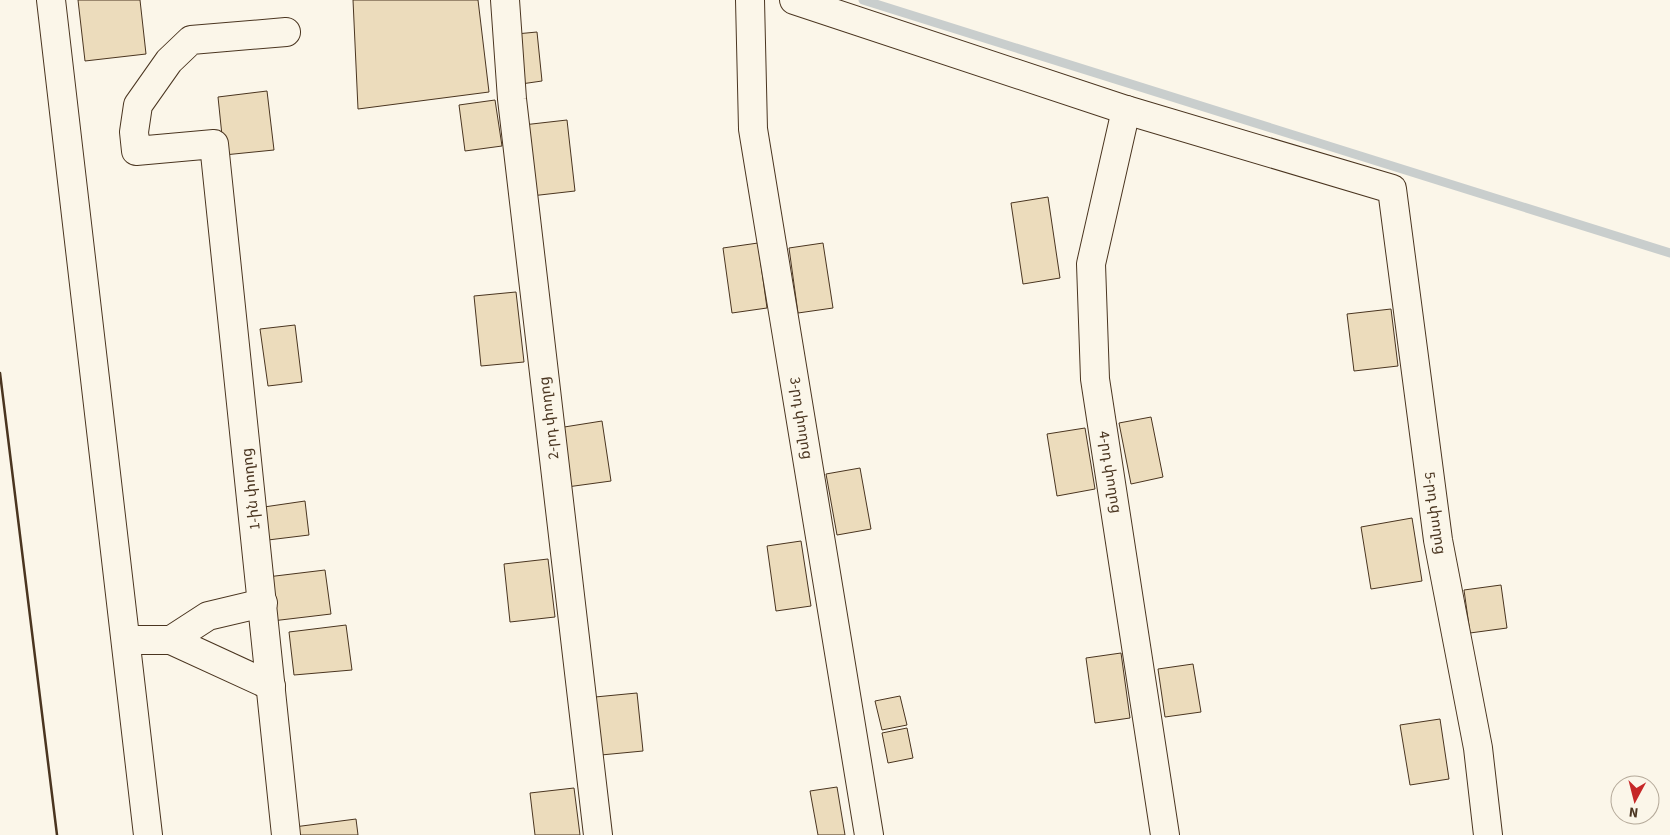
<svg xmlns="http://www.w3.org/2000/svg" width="1670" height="835" viewBox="0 0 1670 835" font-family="'Source Sans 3','Noto Sans Armenian',sans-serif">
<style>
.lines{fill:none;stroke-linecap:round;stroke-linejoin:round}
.stream{stroke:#c9cecd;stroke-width:9}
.building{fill:#ecdcbc;stroke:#4a3520}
.minor-casing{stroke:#4a3520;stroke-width:30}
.minor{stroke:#fbf6e9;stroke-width:28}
.wall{stroke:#4a3520;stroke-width:2.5}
.labels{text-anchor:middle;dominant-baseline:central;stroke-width:4;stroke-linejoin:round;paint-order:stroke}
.street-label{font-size:15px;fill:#4a3520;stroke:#fbf6e9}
</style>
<rect width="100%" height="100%" fill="#fbf6e9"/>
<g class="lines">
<!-- stream -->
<polyline class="stream" points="863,0 1670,253"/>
</g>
<!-- building -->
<g class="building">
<polygon points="78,0 140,0 146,54 85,61"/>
<polygon points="353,0 478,0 489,92 358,109"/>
<polygon points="537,32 542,81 521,84 516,34"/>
<polygon points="267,91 274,150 224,155 218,97"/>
<polygon points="495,100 502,146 465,151 459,105"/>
<polygon points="567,120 575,191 531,196 523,125"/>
<polygon points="1048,197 1060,278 1023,284 1011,203"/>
<polygon points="758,243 767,308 732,313 723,248"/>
<polygon points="823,243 833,308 798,313 789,248"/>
<polygon points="516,292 524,362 481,366 474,296"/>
<polygon points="1391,309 1398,366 1354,371 1347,314"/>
<polygon points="295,325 302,382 268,386 260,329"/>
<polygon points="1151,417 1163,477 1131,484 1119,423"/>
<polygon points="602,421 611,481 567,487 558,428"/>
<polygon points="1085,428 1095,489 1057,496 1047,434"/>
<polygon points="860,468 871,529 837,535 826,474"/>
<polygon points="305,501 309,535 268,540 264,507"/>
<polygon points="1412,518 1422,581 1371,589 1361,527"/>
<polygon points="801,541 811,606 776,611 767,546"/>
<polygon points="548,559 555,617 510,622 504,564"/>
<polygon points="325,570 331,614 272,621 267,577"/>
<polygon points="1501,585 1507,628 1470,633 1464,590"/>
<polygon points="346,625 352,670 294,675 289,632"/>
<polygon points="1121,653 1130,718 1095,723 1086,658"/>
<polygon points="1193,664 1201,712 1165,717 1158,669"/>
<polygon points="637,693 643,751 601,755 595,697"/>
<polygon points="900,696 907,725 882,730 875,701"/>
<polygon points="1440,719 1449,779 1410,785 1400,725"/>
<polygon points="907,728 913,758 888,763 882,733"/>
<polygon points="837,787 845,835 818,835 810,791"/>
<polygon points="574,788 580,835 535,835 530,793"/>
<polygon points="356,819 358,835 295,835 294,827"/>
</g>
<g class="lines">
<!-- minor casing -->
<g class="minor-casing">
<g id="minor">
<polyline points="51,0 148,835"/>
<polyline points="505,0 512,99 598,835"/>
<polyline points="750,0 753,129 869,835"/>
<polyline points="794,0 1126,110 1392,189 1438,540 1478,748 1488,835"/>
<polyline points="286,32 191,40 169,61 138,105 134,132 136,151 214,144 286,835"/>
<polyline points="1126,110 1091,264 1095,379 1165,835"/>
<polyline points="126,640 171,640 271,686"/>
<polyline points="171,640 208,616 263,603"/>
</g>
</g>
<!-- minor -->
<use href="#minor" class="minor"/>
<!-- wall -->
<polyline class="wall" points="0,373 57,835"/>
</g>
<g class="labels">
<!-- street labels -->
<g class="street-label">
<text transform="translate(549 418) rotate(-97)">2-րդ փողոց</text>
<text transform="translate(801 418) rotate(81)">3-րդ փողոց</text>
<text transform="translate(1110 472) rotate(81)">4-րդ փողոց</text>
<text transform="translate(251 489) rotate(-96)">1-ին փողոց</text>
<text transform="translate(1435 513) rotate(82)">5-րդ փողոց</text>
</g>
</g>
<!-- north arrow -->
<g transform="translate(1635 800) rotate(187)"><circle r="24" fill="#fbf6e9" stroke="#b4a999"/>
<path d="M0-4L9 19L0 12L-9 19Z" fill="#c62828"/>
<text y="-8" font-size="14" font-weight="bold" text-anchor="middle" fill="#4a3520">N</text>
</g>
</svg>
